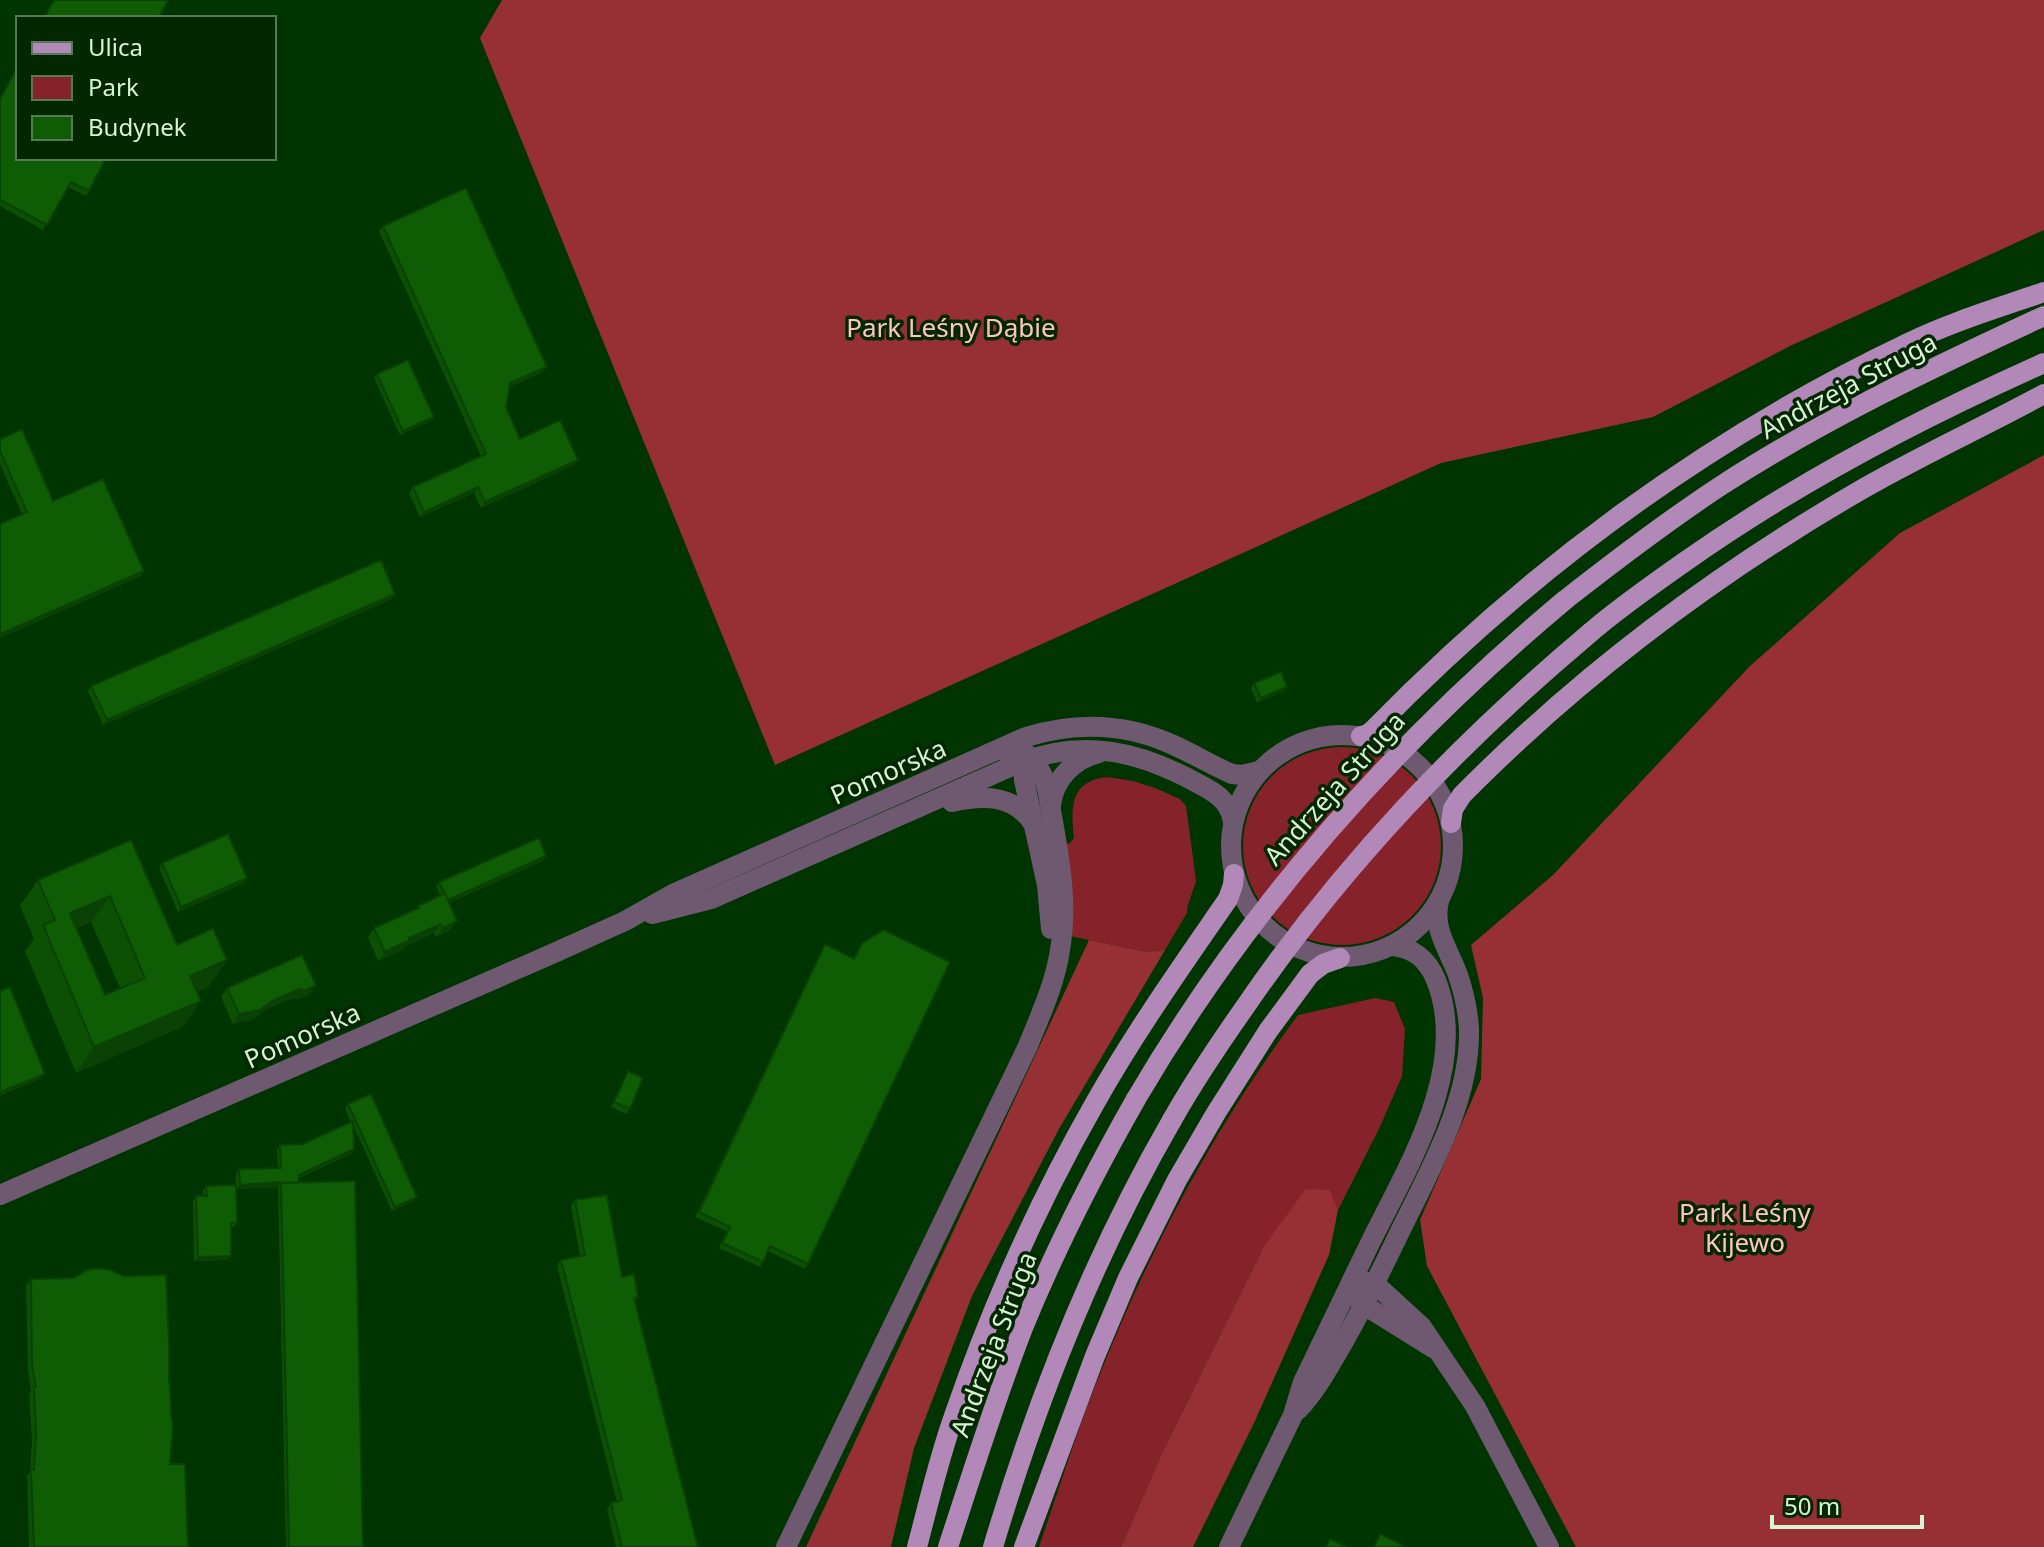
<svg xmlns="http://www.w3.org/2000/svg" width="2044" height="1547" viewBox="0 0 2044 1547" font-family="'Noto Sans',sans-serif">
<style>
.green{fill:#86232a}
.forest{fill:#963035}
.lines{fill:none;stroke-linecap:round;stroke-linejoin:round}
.minor{stroke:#6e5971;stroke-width:20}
.major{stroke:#b188b8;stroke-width:20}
.major-bridge{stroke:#b188b8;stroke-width:20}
.wall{fill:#0c5004;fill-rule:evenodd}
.shaded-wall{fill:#0a4104}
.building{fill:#0e5d05;stroke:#0a4104;stroke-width:2;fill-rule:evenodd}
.labels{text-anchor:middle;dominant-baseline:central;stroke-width:7;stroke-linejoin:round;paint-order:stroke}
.park-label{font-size:26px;fill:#fec4c1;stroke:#032801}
.street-label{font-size:26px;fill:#d8f2d4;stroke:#032801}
</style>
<rect width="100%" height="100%" fill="#003400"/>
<!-- green -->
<g class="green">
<circle cx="1342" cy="846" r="99"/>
<path d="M1107 777 1133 781 1155 788 1180 799 1186 806 1196 881 1187 908V913L1165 950 1147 952 1070 936 1064 845 1070 843 1074 838C1071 809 1069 781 1107 777Z"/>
<path d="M1375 998 1394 1002 1405 1029 1402 1076 1379 1129 1338 1210 1330 1190 1264 1246 1162 1453 1121 1547H1039C1060 1486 1079 1424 1104 1364 1155 1239 1218 1123 1298 1015Z"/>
</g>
<!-- forest -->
<g class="forest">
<polygon points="502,0 2044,0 2044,230 1790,346 1653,417 1441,463 775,765 480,38"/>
<polygon points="2044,455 2044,1547 1576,1547 1427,1266 1420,1220 1481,1079 1483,998 1471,945 1553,875 1750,666 1900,533"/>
<polygon points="1089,940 1147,952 1165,950 1059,1129 972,1296 914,1448 891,1547 806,1547"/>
<polygon points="1306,1189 1330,1190 1338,1210 1329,1255 1254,1423 1193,1547 1121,1547 1162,1453 1264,1246"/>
</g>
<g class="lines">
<!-- minor -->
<g class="minor">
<circle cx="1342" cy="846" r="111"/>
<polyline points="1025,752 1023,767 1024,780 1047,885 1051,929"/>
<path d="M952 802C983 795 1015 794 1034 825"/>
<path d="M1051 805C1054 779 1074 759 1099 753"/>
<path d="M652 914 711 899 1019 763C1083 738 1139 751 1197 783 1215 792 1230 801 1233 822"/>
<path d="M0 1195 554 953 625 921 673 894 1026 737C1075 722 1124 723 1171 744 1192 753 1211 765 1232 774L1242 775 1259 771"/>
<polyline points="1362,1281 1375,1284 1422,1327 1475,1406 1549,1547"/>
<polyline points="1357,1298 1364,1305 1433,1348"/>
<path d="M1298 1410C1314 1393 1325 1374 1336 1355 1357 1320 1375 1283 1393 1246 1424 1180 1471 1104 1469 1029 1468 1011 1464 993 1458 975 1449 950 1432 929 1439 901"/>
<path d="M786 1547 1027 1048C1040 1016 1055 984 1060 950 1068 904 1060 861 1052 816 1049 801 1048 783 1039 769 1031 755 1014 748 998 750"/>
<path d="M1229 1547 1293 1415 1303 1382C1326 1334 1349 1287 1372 1239 1409 1165 1470 1065 1436 980 1428 960 1413 947 1391 946"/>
</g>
<!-- major -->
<g class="major">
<path d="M1565 600C1616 560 1667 521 1722 485 1824 419 1934 367 2044 316"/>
<path d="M1591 632C1620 607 1652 585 1683 563 1796 483 1918 419 2044 363"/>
<path d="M1361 736 1368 734 1374 729C1528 571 1708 438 1908 343 1951 322 1998 308 2044 292"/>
<path d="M1451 823 1453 809 1462 795C1582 674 1718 572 1866 487 1924 454 1985 426 2044 394"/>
<path d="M917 1547C929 1502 939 1457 955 1413 992 1306 1039 1201 1095 1103 1135 1032 1182 966 1228 899L1233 885 1234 874"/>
<path d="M948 1547C972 1474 995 1400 1023 1328 1055 1249 1094 1173 1136 1099"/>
<path d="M993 1547C1037 1399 1094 1255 1172 1120"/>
<polyline points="1024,1547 1095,1356 1128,1278 1177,1180 1216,1113 1268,1031 1310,974 1323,964 1340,958"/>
</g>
<!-- major-bridge -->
<g class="major-bridge">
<path d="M1136 1099C1249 906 1394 743 1565 600"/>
<path d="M1172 1120C1194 1081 1219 1044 1245 1007 1343 864 1458 744 1591 632"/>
</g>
</g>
<!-- wall -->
<g class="wall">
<polygon points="18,65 18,158 106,158 86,196 68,187 43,230 0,206 0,98"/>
<polygon points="383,226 543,372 509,387 506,407 520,439 574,465 481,508 474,493 420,517 409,493 413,487 481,456 379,231"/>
<polygon points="377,374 434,417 431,421 400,435 374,378"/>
<polygon points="0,439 53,501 144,571 141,576 0,638 0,524 22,514 0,464"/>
<polygon points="392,599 103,725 88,691 91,686"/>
<polygon points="1254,683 1284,691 1257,703 1251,688"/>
<path d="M131 840 177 945 227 960 208 987 197 992 201 1001 182 1027 76 1073 25 951 34 939 20 906 38 880ZM91 922 120 988 105 995 76 929Z"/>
<polygon points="543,861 449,903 451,930 436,937 434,933 406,946 403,950 378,961 368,937 374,928 416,909 418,906 440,895 436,886 439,882"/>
<polygon points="162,863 244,883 178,912 159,868"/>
<polygon points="862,943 808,1264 805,1269 768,1251 760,1267 719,1248 726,1231 695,1217 822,949 825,944 854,958"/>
<polygon points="316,985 310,994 299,999 293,998 265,1010 254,1019 233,1024 221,997 227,988"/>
<polygon points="628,1071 630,1109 626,1114 611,1107"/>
<polygon points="348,1104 417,1197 414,1201 392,1211 354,1127 354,1149 351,1154 299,1178 363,1547 286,1547 278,1187 236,1189 236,1174 239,1169 278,1168 277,1150 280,1145 303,1144 351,1122 345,1109"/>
<polygon points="206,1186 237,1223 234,1227 231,1227 231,1256 228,1260 194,1261 193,1201 196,1196 203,1196 203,1190"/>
<polygon points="575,1200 622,1277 638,1297 635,1301 698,1547 616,1547 607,1509 611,1503 617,1502 557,1266 561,1260 580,1256 571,1206"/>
<polygon points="31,1279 169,1382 170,1464 188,1547 29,1547 27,1476 30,1472 32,1440 29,1394 31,1391 28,1370 26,1286"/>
</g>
<!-- shaded-wall -->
<g class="shaded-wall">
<polygon points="547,367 543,372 506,389 510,383"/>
<polygon points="434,417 431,421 400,435 403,431"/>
<polygon points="578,460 574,465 481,508 485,502"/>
<polygon points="478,487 474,493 420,517 424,512"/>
<polygon points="144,571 141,576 0,638 0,634"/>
<polygon points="395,594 392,599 103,725 107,720"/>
<polygon points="1287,687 1284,691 1257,703 1261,698"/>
<polygon points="546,856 543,861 444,905 447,900"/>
<polygon points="247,878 244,883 178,912 181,907"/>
<polygon points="110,896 91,922 51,940 70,913"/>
<polygon points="457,921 451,930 436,937 443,928"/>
<polygon points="441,924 434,933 406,946 403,950 378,961 385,952 409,938"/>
<polygon points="227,960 208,987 172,1002 190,976"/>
<polygon points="316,985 310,994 299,999 293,998 265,1010 254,1019 233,1024 239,1014 299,989"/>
<polygon points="201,1001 182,1027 76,1073 94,1047"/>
<polygon points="45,1074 42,1078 0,1096 0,1092"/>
<polygon points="354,1149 351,1154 295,1179 299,1175"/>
<polygon points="281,1182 278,1187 236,1189 240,1185"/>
<polygon points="417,1197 414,1201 392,1211 395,1207"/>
<polygon points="231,1256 228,1260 194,1261 198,1257"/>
</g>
<!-- building -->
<g class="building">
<polygon points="54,0 168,0 159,18 44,18"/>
<polygon points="18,66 18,158 106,158 89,191 71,182 47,225 0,200 0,99"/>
<polygon points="466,188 547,367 510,383 506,407 520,439 560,420 578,460 485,502 478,487 424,512 413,487 486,454 383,226"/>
<polygon points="408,360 434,417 403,431 377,374"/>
<polygon points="22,429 53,501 103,479 144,571 0,634 0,524 27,512 0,451 0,439"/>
<polygon points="381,560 395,594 107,720 91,686"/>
<polygon points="1281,672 1287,687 1261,698 1254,683"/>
<polygon points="228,834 247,878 181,907 162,863"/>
<polygon points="539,838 546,856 448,900 439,882"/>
<path d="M131 840 177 945 213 928 227 960 190 976 201 1001 94 1047 43 925 55 920 38 880ZM110 896 145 978 105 995 70 913Z"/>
<polygon points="445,893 457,921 443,928 441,924 409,938 410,940 385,952 374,928 419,908 418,906"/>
<polygon points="884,930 950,962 808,1264 770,1246 763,1262 722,1243 730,1227 699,1212 825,944 854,959 862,943"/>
<polygon points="302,955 316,985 306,990 299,989 272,1001 260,1010 239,1014 227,988"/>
<polygon points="10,987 45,1074 0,1092 0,991"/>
<polygon points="628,1071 643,1078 630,1109 614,1102"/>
<polygon points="371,1094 417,1197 395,1207 348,1104"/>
<polygon points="353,1121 354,1149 299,1175 299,1182 281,1183 355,1181 363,1547 289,1547 281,1182 240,1185 239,1169 281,1168 280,1145 303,1144"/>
<polygon points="236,1185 237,1223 231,1223 231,1256 198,1257 196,1196 207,1196 206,1186"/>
<polygon points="607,1195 622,1277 634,1274 638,1297 634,1298 698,1547 622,1547 611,1503 622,1500 561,1260 585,1255 575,1200"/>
<polygon points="99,1268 111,1270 123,1276 166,1275 169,1344 169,1382 170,1382 171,1415 173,1425 170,1464 185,1464 188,1547 34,1547 31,1470 34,1470 36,1434 34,1387 36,1387 32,1364 31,1279 74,1278 87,1270"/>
<polygon points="1380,1534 1403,1545 1402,1547 1374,1547"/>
<polygon points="1330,1539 1347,1547 1326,1547"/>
</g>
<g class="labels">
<!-- park labels -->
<g class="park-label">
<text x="951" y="327">Park Leśny Dąbie</text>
<text x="1745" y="1212">Park Leśny<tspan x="1745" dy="30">Kijewo</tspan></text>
</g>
<!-- street labels -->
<g class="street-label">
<text transform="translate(1848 385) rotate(-28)">Andrzeja Struga</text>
<text transform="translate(888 771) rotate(-24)">Pomorska</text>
<text transform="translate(1334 788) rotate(-48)">Andrzeja Struga</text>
<text transform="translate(302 1035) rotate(-24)">Pomorska</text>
<text transform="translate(993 1344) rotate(-69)">Andrzeja Struga</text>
</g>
</g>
<!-- legend -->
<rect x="16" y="16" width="260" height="144" fill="#032801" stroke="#587955" stroke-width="2"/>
<rect x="32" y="42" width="40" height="12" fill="#b188b8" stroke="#587955" stroke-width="2"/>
<text x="88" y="56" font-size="24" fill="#d8f2d4">Ulica</text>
<rect x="32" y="76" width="40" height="24" fill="#86232a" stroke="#587955" stroke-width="2"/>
<text x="88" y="96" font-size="24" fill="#d8f2d4">Park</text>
<rect x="32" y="116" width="40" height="24" fill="#0e5d05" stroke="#587955" stroke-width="2"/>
<text x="88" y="136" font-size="24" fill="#d8f2d4">Budynek</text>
<!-- scale -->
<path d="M1772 1515v12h150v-12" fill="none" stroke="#d8f2d4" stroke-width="4"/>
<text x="1784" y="1515" font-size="24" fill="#d8f2d4" stroke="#032801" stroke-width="6" paint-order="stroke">50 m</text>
</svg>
